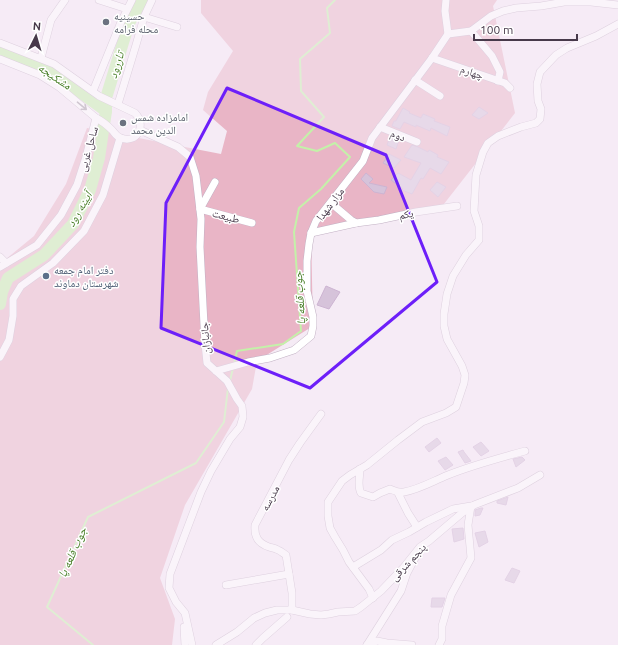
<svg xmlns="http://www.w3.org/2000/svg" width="618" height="645" viewBox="0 0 618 645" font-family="Ubuntu,'Noto Naskh Arabic',sans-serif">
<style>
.green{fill:#e9b5c6}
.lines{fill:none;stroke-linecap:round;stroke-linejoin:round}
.stream{stroke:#c4f1a9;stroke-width:2}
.river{stroke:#c4f1a9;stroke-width:12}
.building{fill:#d6c3da;stroke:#cdb4d2}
.minor-casing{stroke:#c2b1c4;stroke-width:8}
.minor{stroke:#fff;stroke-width:7}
.oneway{stroke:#a39ca4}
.marked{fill:none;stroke:#6d1ff9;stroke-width:3;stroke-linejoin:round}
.worship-dot{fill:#6b7280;stroke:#fff;stroke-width:1.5}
.service-dot{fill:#5c6f8a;stroke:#fff;stroke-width:1.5}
.labels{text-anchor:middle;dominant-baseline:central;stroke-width:3;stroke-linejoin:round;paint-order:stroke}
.worship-label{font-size:11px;fill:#5b616d;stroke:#fff;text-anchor:start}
.street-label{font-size:11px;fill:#47394a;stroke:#fff}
.service-label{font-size:11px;fill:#4e5e75;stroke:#fff;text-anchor:start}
.water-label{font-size:12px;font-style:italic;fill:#467d25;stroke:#fff}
</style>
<rect width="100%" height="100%" fill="#f5ebf5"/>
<!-- green -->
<polygon class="green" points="201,0 497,0 493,6 515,113 440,209 311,233 313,326 257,361 252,389 185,505 160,578 175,619 172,645 0,645 0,264 34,236 66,184 87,128 221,154 227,131 203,110 208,92 233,51 201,13"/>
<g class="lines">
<!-- stream -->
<g class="stream">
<polyline points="234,364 237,351 283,344 301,331 294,232 299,208 321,189 350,157 335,143 317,151 297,146 324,117 301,91 300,59 330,33 327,8 335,0"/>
<polyline points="230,381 233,368"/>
<polyline points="93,645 47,607 88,517 196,463 224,422 228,388"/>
</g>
<!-- river -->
<g class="river">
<polyline points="0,50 20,58 39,64 51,71 106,111"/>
<polyline points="0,304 2,292 8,278 44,255 73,224 90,190 99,158 106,111 106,98 129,23 142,0"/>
</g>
</g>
<!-- building -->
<g class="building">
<polygon points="479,107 488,113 479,119 472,115"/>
<polygon points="403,108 410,112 409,113 421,118 423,114 435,119 434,121 450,127 447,136 431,128 430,131 416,125 416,127 404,122 400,129 392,126 394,121 396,121"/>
<polygon points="390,137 399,140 396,149 387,145"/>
<polygon points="412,145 418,147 428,152 429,150 438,155 437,157 449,162 441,174 430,168 423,179 421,178 412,194 402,190 403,189 391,180 398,173 411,180 421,163 404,157"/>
<polygon points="389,154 401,160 394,168 383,163"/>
<polygon points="366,173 373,179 369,183 387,187 384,194 374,192 361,179"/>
<polygon points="437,182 446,187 438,197 430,190"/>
<polygon points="326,286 340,292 329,309 317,305"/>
<polygon points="437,438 441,443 429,452 425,447"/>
<polygon points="481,442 489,451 481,456 473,447"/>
<polygon points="463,450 464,452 471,461 465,463 458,452"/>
<polygon points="446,457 453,465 445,470 438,461"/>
<polygon points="522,457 525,460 516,467 513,459"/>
<polygon points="508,497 506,505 497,503 497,501"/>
<polygon points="481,508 483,508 480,515 475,516 475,510"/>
<polygon points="463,528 464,539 454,542 452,529"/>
<polygon points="485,531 488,542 479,547 475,533"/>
<polygon points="512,568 520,571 514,583 505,580"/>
<polygon points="432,598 445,598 442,607 431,607"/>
</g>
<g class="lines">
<!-- minor casing -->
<g class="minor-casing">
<g id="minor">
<polyline points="99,0 127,9"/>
<polyline points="144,17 177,27"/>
<polyline points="471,31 492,56 500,72 498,81"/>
<polyline points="448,34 471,31 491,16 503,11 516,8 541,6 564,2 591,2 618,5"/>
<path d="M0 43 54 64 99 96 135 113C147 125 137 144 121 138 116 137 115 133 112 130 107 125 102 121 96 118L59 87 40 75 0 59"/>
<polyline points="41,58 51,20 65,0"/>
<polyline points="432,58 505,83 510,88"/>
<polyline points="415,80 440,96"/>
<polyline points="93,91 121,22 132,0"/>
<polyline points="118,104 136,45 144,17 152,0"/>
<polyline points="380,127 417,142"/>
<polyline points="140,130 178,147 190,157 196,176 201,219 200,247 205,344 207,363 227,381 237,399 242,406 243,417 240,427 230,439 211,471 201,492 170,574 169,588 176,602 185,613 192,645"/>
<polyline points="215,182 200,209 252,223"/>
<polyline points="331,203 351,220 356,223 379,220 416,212 457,206"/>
<polyline points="311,233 356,223"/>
<polyline points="0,257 6,263"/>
<polyline points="0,267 37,245 61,215 77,185 86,157 96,118"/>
<polyline points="0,357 9,340 13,316 13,299 21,286 53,263 84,231 103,195 120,138"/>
<polyline points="216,371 248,362 270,358 294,350 311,336 313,326 313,317 307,291 307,261 309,244 311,233 316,221 363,161 372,138 432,58 448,34 445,11 446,0"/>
<path d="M360 469C360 477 357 486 361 493L373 497 380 493 390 489C395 491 399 493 404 492 420 489 433 481 448 475 473 465 499 458 525 451"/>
<polyline points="398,493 408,513 417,527"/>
<polyline points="353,567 381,550 392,540 409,532 426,522 453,509 471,506 468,525 471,558 451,595 442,626 442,639 439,645"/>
<polyline points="226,585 289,574"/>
<polyline points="373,598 369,589 349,562 343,550 335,537 330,528 328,516 328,502 342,481 350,475 367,465 398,440 422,422 446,413 456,407 464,383 465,375 462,366 447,339 444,326 444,314 447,294 453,276 466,255 479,240 479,226 474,211 476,175 483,152 488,143 498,136 521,127 536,123 540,119 541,109 538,101 537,84 540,72 556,55 567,48 596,36 618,24"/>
<polyline points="292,610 310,614 321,615 329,614 338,612 355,611 361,607 381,591 404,567 420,547 429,541 462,513 474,505 518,488 540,475"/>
<polyline points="184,627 185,645"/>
<path d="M216 645 237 632 254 618 265 613 277 610H292V593L286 555C284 554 281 551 278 550 275 548 272 548 269 547 258 543 254 537 255 525L289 460 300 443 321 414"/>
<polyline points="256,645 263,638 287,617"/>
<polyline points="367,645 401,591 407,573 415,558"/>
<polyline points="367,645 377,641 387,643 412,645"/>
</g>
</g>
<!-- minor -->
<use href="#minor" class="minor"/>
</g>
<!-- one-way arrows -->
<defs><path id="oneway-shaft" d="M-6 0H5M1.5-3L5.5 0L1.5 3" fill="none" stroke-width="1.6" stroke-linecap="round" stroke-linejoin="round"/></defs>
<use class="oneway" href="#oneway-shaft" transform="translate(82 106) rotate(40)"/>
<!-- marked area -->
<path d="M0 0H618V645H0ZM227 88 386 155 437 282 310 388 161 328 166 203Z" fill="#f5ebf5" fill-opacity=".55" fill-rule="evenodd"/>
<path class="marked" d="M227 88 386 155 437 282 310 388 161 328 166 203Z"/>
<!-- markers -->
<g class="worship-dot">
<circle cx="106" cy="22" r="4"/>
<circle cx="123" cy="123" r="4"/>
</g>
<circle class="service-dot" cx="46" cy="276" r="4"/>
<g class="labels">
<!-- worship labels -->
<g class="worship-label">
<text x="114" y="16">حسینیه<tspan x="114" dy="13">محله فرامه</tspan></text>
<text x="131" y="117">امامزاده شمس<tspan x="131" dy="13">الدین محمد</tspan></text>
</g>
<!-- street labels -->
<g class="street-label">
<text transform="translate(472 72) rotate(19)">چهارم</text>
<text transform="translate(398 135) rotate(22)">دوم</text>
<text transform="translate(88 149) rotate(-74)">ساحل غربی</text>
<text transform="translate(330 204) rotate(-53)">مزار شهدا</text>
<text transform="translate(406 214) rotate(-12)">یکم</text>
<text transform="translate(226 216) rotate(15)">طبیعت</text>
<text transform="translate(205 338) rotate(-94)">جانبازان</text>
<text transform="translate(270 498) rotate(-62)">مدرسه</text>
<text transform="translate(408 562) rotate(-47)">پنجم شرقی</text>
</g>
<!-- service labels -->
<g class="service-label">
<text x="54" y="270">دفتر امام جمعه<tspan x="54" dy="13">شهرستان دماوند</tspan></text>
</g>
<!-- water labels -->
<g class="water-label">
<text transform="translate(116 65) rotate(-73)">تاررود</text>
<text transform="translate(55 76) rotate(34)">مشکیجه</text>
<text transform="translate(79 209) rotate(-60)">آیینه رود</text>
<text transform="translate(299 298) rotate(-94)">جوب قلعه پا</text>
<text transform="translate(72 552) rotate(-66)">جوب قلعه پا</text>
</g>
</g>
<!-- north arrow -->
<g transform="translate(36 36) rotate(5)" stroke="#ffffff" stroke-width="3" paint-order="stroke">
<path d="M0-3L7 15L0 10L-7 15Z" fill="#47394a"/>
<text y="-6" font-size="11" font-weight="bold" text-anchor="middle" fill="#47394a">N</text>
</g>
<!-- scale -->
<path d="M474 34v6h103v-6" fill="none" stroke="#47394a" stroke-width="2"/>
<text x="480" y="34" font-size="12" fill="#47394a" stroke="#ffffff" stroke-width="3" paint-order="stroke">100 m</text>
</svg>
